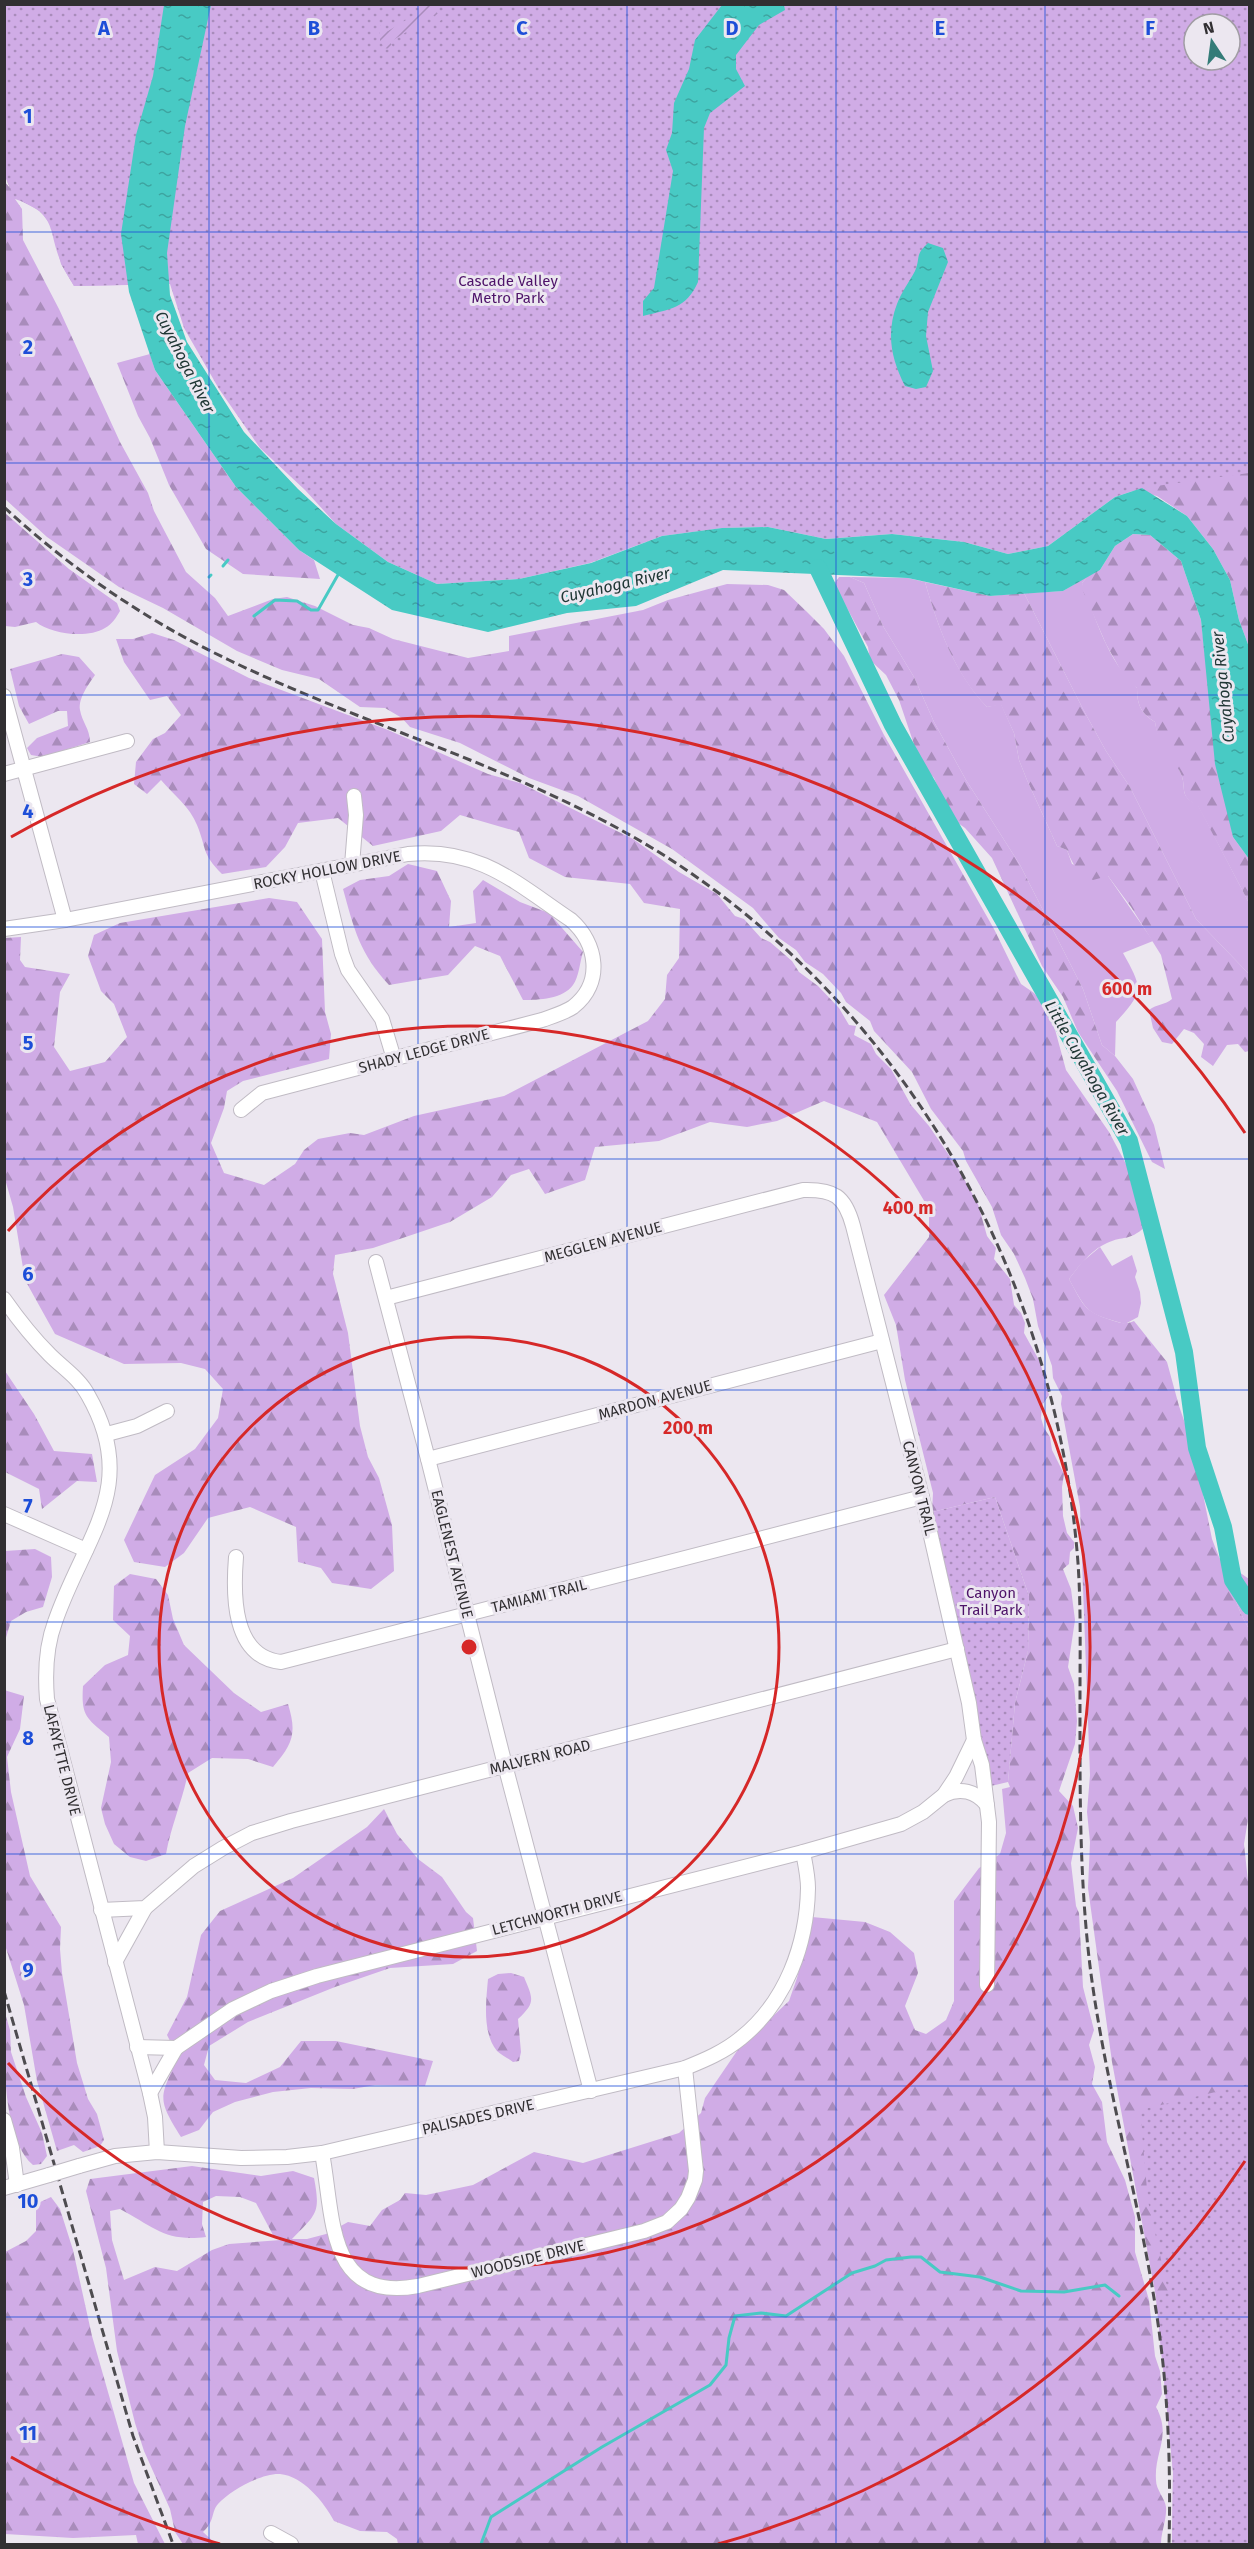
<svg xmlns="http://www.w3.org/2000/svg" width="1254" height="2549" viewBox="0 0 1254 2549" font-family="'Fira Sans',sans-serif">
<style>
.grass{fill:#d0ace6}
.forest{fill:url(#forest-firs);fill-rule:evenodd}
.park{fill:url(#park-dots);fill-rule:evenodd}
.garden{fill:url(#garden-furrows)}
.water{fill:url(#water-ripples)}
.lines{fill:none;stroke-linecap:round;stroke-linejoin:round}
.stream{stroke:#48cac4;stroke-width:3}
.river{stroke:#48cac4;stroke-width:18}
.minor-casing{stroke:#c0bbc4;stroke-width:16}
.minor{stroke:#fff;stroke-width:14}
.rail{stroke:#4e4c50;stroke-width:3;stroke-dasharray:9 4.5;stroke-linecap:butt}
.minor-bridge-casing{stroke:#c0bbc4;stroke-width:16;stroke-linecap:butt}
.minor-bridge{stroke:#fff;stroke-width:14}
.grid{fill:none;stroke:#1d4ed8;stroke-width:1.5;stroke-opacity:0.55}
.ring{fill:none;stroke:#d62828;stroke-width:3}
.labels{text-anchor:middle;dominant-baseline:central;stroke-width:6;stroke-linejoin:round;paint-order:stroke}
.park-label{font-size:15px;fill:#4e1369;stroke:#ece7f0}
.street-label{font-size:15px;fill:#312f32;stroke:#ece7f0}
.water-label{font-size:16px;font-style:italic;fill:#203735;stroke:#ece7f0}
.grid-label{font-size:20px;text-anchor:middle;font-weight:bold;fill:#1d4ed8;stroke:#ece7f0;stroke-width:6;stroke-linejoin:round;paint-order:stroke}
.centre{fill:#d62828;stroke:#ece7f0;stroke-width:3}
.ring-label{font-size:18px;text-anchor:middle;font-weight:bold;fill:#d62828;stroke:#ece7f0;stroke-width:6;stroke-linejoin:round;paint-order:stroke}
</style>
<defs>
<pattern id="forest-firs" width="22" height="20" patternUnits="userSpaceOnUse" patternTransform="scale(1.5)"><rect width="22" height="20" fill="#d0ace6"/><path d="M5 1l3.5 6h-7zM16 11l3.5 6h-7z" fill="#a98cbb"/></pattern>
<pattern id="park-dots" width="8" height="8" patternUnits="userSpaceOnUse" patternTransform="scale(1.5)"><rect width="8" height="8" fill="#d0ace6"/><path d="M2 2h.1M6 6h.1" fill="none" stroke="#a98cbb" stroke-width="1.8" stroke-linecap="round"/></pattern>
<pattern id="garden-furrows" width="10" height="10" patternUnits="userSpaceOnUse" patternTransform="scale(1.5)"><rect width="10" height="10" fill="#d0ace6"/><path d="M-1 1l2-2M0 10L10 0M9 11l2-2" fill="none" stroke="#a98cbb"/></pattern>
<pattern id="water-ripples" width="26" height="14" patternUnits="userSpaceOnUse" patternTransform="scale(1.5)"><rect width="26" height="14" fill="#48cac4"/><path d="M2 4q2-2 4 0t4 0M15 11q2-2 4 0t4 0" fill="none" stroke="#3da4a0"/></pattern>
</defs>
<rect width="100%" height="100%" fill="#ece7f0"/>
<!-- grass -->
<g class="grass">
<path d="M1088 576 1082 583C1096 620 1108 661 1137 688 1137 705 1141 713 1155 722 1159 748 1173 753 1181 774 1187 788 1178 796 1198 805L1249 903V974L1196 919 1130 787 1106 751 1084 711 1024 593 1063 591Z"/>
<path d="M850 577 908 578 925 582C938 627 954 672 987 707L1001 704 1014 733 1019 760 1027 780 1057 846 1067 850 1072 864 1108 876 1153 941 1123 953C1143 989 1144 991 1116 1022L1115 1056 1102 1045 1083 989 1020 865 966 780 934 722 914 677 883 626 864 583Z"/>
<path d="M1100 1247 1112 1266 1132 1255 1137 1271 1135 1277 1140 1292 1141 1303 1138 1317 1125 1324C1087 1313 1088 1314 1069 1279L1082 1262Z"/>
<polygon points="1219,1558 1249,1579 1249,1629 1241,1614"/>
</g>
<!-- forest -->
<g class="forest">
<path d="M4 100 121 234 128 285 74 286C70 279 65 272 62 265 47 231 59 214 15 199L22 209 23 240 59 309 120 442 148 493 154 511 186 572 215 598 228 616 273 599 287 597 315 606 353 625 369 628 393 639 468 658 509 651V636L643 610 668 600 727 584 768 585 784 590 806 611 824 629 844 656 884 735 994 929 1021 984 1034 993 1050 1011 1066 1070 1109 1132 1126 1164 1140 1198 1145 1227C1128 1242 1124 1235 1107 1243 1091 1250 1080 1265 1069 1279 1083 1304 1083 1311 1111 1320 1120 1323 1125 1325 1134 1321L1167 1362 1179 1406 1194 1449 1212 1539 1241 1614 1249 1629 1250 1807 1244 1844 1250 1900 1249 2293 1172 2544 1173 2472 1156 2297 1112 2062 1088 1888 1090 1842 1087 1812 1090 1775 1080 1507 1061 1404 1062 1396 1053 1378 1052 1366 1038 1326 1033 1299 1025 1278 1014 1254 1001 1235 992 1207 966 1161 963 1151 931 1109 912 1072 874 1031 870 1021 846 1002 841 993 823 974 805 962 796 950 779 938 753 908 672 849 578 796 529 778 460 743 410 727 402 718 385 708 360 707 319 679 282 670 237 651 163 608 119 587 47 537 5 499 4 181 10 188 5 176Z"/>
<polygon points="150,354 155,370 236,487 299,550 314,560 320,579 243,574 206,549 169,485 150,438 138,416 117,363"/>
<polygon points="1023,464 1249,466 1249,647 1239,620 1230,580 1213,549 1187,516 1157,496"/>
<path d="M5 513 69 569 117 603 120 611C116 618 112 624 105 628 87 639 51 634 36 622L15 627 5 626Z"/>
<path d="M1133 534 1150 535 1181 561 1201 620 1209 690 1233 837 1249 859V903L1198 806C1178 796 1187 788 1181 774 1178 766 1171 761 1166 755 1159 745 1157 734 1155 722 1141 713 1137 705 1137 688L1126 680 1106 644 1083 591 1082 583 1088 576 1100 570 1115 546Z"/>
<polygon points="839,577 850,577 864,583 883,626 914,677 934,722 966,780 1020,865 1083,989 1102,1045 1115,1056 1133,1079 1154,1125 1165,1169 1152,1162 1117,1091 1078,1032 1063,997 1042,966 992,858 965,828 954,820 945,804 934,778 920,762 899,700 886,675 870,660 868,647 834,584"/>
<path d="M925 582 990 596 1024 593 1084 711 1106 751 1130 787 1196 919 1249 974V1051L1245 1052 1238 1044 1227 1045 1213 1066 1201 1057 1204 1044 1194 1033 1184 1029 1172 1044 1162 1042 1153 1028 1149 1010C1157 1004 1165 1005 1172 999L1161 955 1131 907 1108 876 1093 880C1078 872 1073 866 1067 850L1057 846 1027 780 1019 760 1014 733 1001 705 987 707C954 673 938 627 925 582Z"/>
<path d="M152 633 174 640 249 678 388 730 488 774 520 783 633 839 679 872 717 894 735 916 744 919 761 938 770 942 792 961 799 972 818 986 839 1008 849 1025 856 1026 854 1035 871 1044 876 1054 891 1069 911 1105 929 1126 959 1170 978 1204 987 1236 996 1248 994 1259 1010 1279 1014 1305 1021 1313 1025 1323 1024 1333 1040 1362 1049 1395 1042 1405 1041 1418 1044 1428 1050 1437 1052 1450 1064 1474 1062 1487 1063 1516 1067 1533 1074 1542V1548L1070 1552 1069 1564 1063 1569 1071 1589 1075 1620 1068 1667 1074 1684 1077 1721 1075 1744 1059 1791 1073 1806 1078 1828 1071 1863 1076 1906 1079 1913 1083 1987 1094 2030 1089 2045 1095 2067 1092 2084 1102 2102 1107 2142 1125 2180 1135 2217V2252L1149 2300 1155 2356 1160 2371 1162 2394 1156 2407C1172 2436 1154 2452 1156 2480 1156 2490 1165 2498 1166 2507 1167 2519 1161 2532 1161 2544H398L397 2539 387 2532 360 2531 334 2521C324 2502 303 2476 280 2474 261 2473 230 2491 218 2504 211 2512 215 2521 203 2532L216 2544H183L175 2532 170 2509 144 2451 135 2423 117 2351 106 2268 86 2191 90 2179 192 2166 261 2176 293 2171 314 2178C321 2214 316 2214 292 2239H307L326 2234 348 2222 370 2226 382 2210 400 2200 405 2193 426 2195 473 2185 534 2152 583 2163 679 2133 701 2113 705 2098 739 2048 789 2001 797 1978 812 1917 865 1922 890 1932 914 1953 918 1973 905 2006 915 2030 926 2034 946 2020 954 2001V1901L979 1868 1000 1854 1006 1833 1002 1789 1010 1787 1008 1782 1015 1703 1028 1651 1029 1596 995 1497 932 1512 933 1493 905 1380 896 1325 884 1295 929 1237V1209L877 1122 824 1101 777 1121 747 1127 710 1122 659 1141 595 1147 585 1180 545 1194 529 1169 511 1175 492 1197 450 1222 373 1248 335 1255 333 1274 348 1333 360 1426 368 1457 379 1478 392 1525 394 1571 371 1589 332 1583 321 1568 298 1562 296 1527 250 1507 208 1518 184 1553 165 1567 134 1562 124 1540 155 1475 195 1449 218 1418 223 1389 205 1369 181 1363 124 1364 55 1334 25 1280 13 1207 5 1179 4 938 21 937 20 960 25 967 70 974 60 992 54 1047 70 1071 105 1062 127 1037 114 1004 101 991 88 956 94 935 120 923 269 898 297 902 322 939 325 1012 331 1034 329 1059 243 1081 227 1091 224 1108 211 1143 224 1173 264 1185 295 1164 304 1150 318 1139 350 1133 364 1135 414 1116 504 1096 648 1021 665 999 667 975 679 958 680 909 644 903 630 884 565 877 529 858 519 832 460 815 441 831 373 846 338 818 298 823 285 847 266 867 222 874C201 853 207 849 197 825 190 807 173 794 161 780L147 794 134 784 136 762 153 739 165 733 181 715 167 696 150 700 124 662 116 639H133ZM216 2196 240 2197 256 2203 273 2235 281 2240 229 2244 212 2250 177 2271 155 2267 124 2280 112 2240 110 2211 120 2209C154 2227 165 2242 206 2237L202 2224 203 2202Z"/>
<path d="M62 654 79 657 95 675C89 684 78 698 80 710 82 722 90 729 90 742L43 757 31 755 27 748 37 738 68 726 67 711H58L29 724 19 706 10 669Z"/>
<path d="M408 864 437 871 451 901 449 927 476 923 473 891 483 880 520 902 549 913 583 952C580 961 579 977 573 985 563 999 539 1000 523 1000L500 956 475 946 448 975 389 985C360 954 354 929 343 889L360 880 389 876Z"/>
<polygon points="5,1371 34,1414 54,1451 92,1454 97,1482 77,1481 42,1509 39,1489 5,1472"/>
<polygon points="35,1549 51,1557 52,1577 43,1607 26,1612 11,1621 5,1641 5,1551"/>
<path d="M130 1574 156 1579 168 1595 173 1619 184 1645 234 1693 261 1712 288 1704C297 1733 293 1744 273 1767L248 1759 212 1758 188 1773C182 1802 171 1826 166 1854L146 1861 130 1857 114 1844 105 1824 101 1808 111 1762 109 1737C86 1718 81 1716 83 1686L105 1665 128 1655 130 1636 113 1620 114 1586Z"/>
<polygon points="4,1690 24,1696 20,1729 7,1757 11,1792 30,1876 61,1927 60,1949 62,1973 77,2063 88,2099 97,2114 104,2140 100,2146 83,2152 74,2145 57,2151 37,2081 24,2005 5,1945"/>
<path d="M384 1809 397 1834 418 1859 442 1877 466 1912 473 1918 477 1951 453 1964 390 1968 335 1987 248 2022 209 2046 204 2065 215 2080 246 2083 280 2067 301 2041H336L433 2061 425 2086 375 2085 353 2089 311 2088 273 2092 235 2102 213 2112 199 2130 181 2137C156 2097 160 2098 178 2057L167 2035 187 1997 201 1935 220 1911 293 1878 367 1827Z"/>
<path d="M511 1973 524 1977C533 1999 536 2002 518 2019L521 2052 519 2061 513 2062C508 2058 501 2055 497 2051 482 2033 486 2001 488 1979L498 1974Z"/>
<path d="M5 2013 10 2030 11 2052 26 2097 42 2133 47 2156 41 2164 33 2165C1 2137 4 2053 5 2013Z"/>
<polygon points="51,2197 60,2209 73,2250 92,2336 134,2483 165,2544 138,2544 136,2535 73,2538 5,2534 5,2252 26,2241 36,2231 36,2204"/>
</g>
<!-- park -->
<g class="park">
<path d="M4 5H1249V473L1142 488 1115 497 1048 546 1008 554 964 542 892 534 826 539 768 527 723 528 662 536 590 563 519 579 437 584 388 562 336 524 305 490 260 448 219 389 184 328 170 284 74 286 61 264 51 225 40 211 14 197 5 176ZM1194 24H1230V60H1194Z"/>
<polygon points="995,1497 1029,1596 1028,1651 1015,1703 1008,1782 991,1786 974,1701 932,1512"/>
<polygon points="1249,2084 1249,2544 1172,2544 1173,2472 1156,2297 1168,2291 1148,2201 1140,2110"/>
</g>
<!-- garden -->
<polygon class="garden" points="421,5 431,5 442,19 439,22 434,15 390,42 393,47 392,50 385,48 380,41 380,26 383,25 388,31 424,9"/>
<!-- water -->
<g class="water">
<polygon points="164,5 211,5 185,126 167,253 170,295 187,342 244,432 298,489 336,524 388,562 437,584 519,579 591,563 662,536 722,528 768,527 826,539 892,534 964,542 1008,554 1048,546 1115,497 1142,488 1187,516 1213,549 1230,580 1239,620 1249,647 1249,859 1233,837 1215,764 1201,620 1181,561 1150,535 1133,534 1115,546 1100,570 1063,591 990,596 908,578 723,570 636,606 567,613 488,632 392,610 299,550 236,487 155,370 129,292 121,234 136,135 153,76"/>
<path d="M722 5H784L785 10 759 25 736 55V69L745 86 710 113 704 128 698 282C686 309 670 309 643 316V301L654 288 673 171 666 150 672 133 674 103 689 69 695 40Z"/>
<path d="M928 243 943 248 948 262 928 312 926 336 933 371 926 387 916 389 905 386C891 359 886 333 897 304 901 293 909 282 915 271 921 257 914 256 928 243Z"/>
</g>
<g class="lines">
<!-- stream -->
<g class="stream">
<polyline points="223,566 228,560"/>
<polyline points="209,577 211,575"/>
<polyline points="254,616 275,600 297,601 311,610 318,610 339,573"/>
<polyline points="481,2544 491,2517 602,2447 710,2385 726,2365 729,2338 735,2316 761,2313 786,2316 852,2273 875,2266 886,2260 911,2257 921,2257 940,2272 980,2277 1021,2291 1064,2292 1105,2285 1119,2296"/>
</g>
<!-- river -->
<polyline class="river" points="818,568 893,725 1129,1141 1184,1352 1197,1448 1223,1527 1233,1580 1250,1606"/>
<!-- minor casing -->
<g class="minor-casing">
<g id="minor">
<polyline points="4,696 65,920"/>
<polyline points="4,774 127,741"/>
<polyline points="352,865 356,815 354,796"/>
<polyline points="322,871 342,954 348,970 382,1019 394,1059"/>
<path d="M4 929 65 920 408 854C479 847 516 883 571 920 597 943 604 983 573 1007 564 1013 553 1016 542 1020L262 1093 241 1110"/>
<polyline points="376,1262 428,1459 505,1765 591,2091"/>
<path d="M386 1298 803 1190C834 1189 845 1196 853 1226L922 1497 969 1703 974 1740 982 1765 989 1822 987 1985"/>
<path d="M4 1299C18 1319 33 1338 50 1355 63 1368 80 1379 88 1395 141 1487 84 1537 55 1622 46 1646 45 1674 47 1699L150 2093 155 2117 157 2152"/>
<polyline points="107,1434 137,1426 167,1411"/>
<polyline points="428,1459 882,1341"/>
<polyline points="4,1514 86,1550"/>
<path d="M236 1557C233 1594 232 1657 281 1662L922 1497"/>
<path d="M944 1795C960 1787 976 1791 987 1805"/>
<polyline points="101,1910 145,1908 194,1866 223,1848 252,1833 291,1821 957,1649"/>
<polyline points="115,1962 145,1908"/>
<polyline points="137,2047 176,2048 233,2009 271,1991 317,1976 803,1852 901,1824 923,1812 944,1795 956,1777 974,1740"/>
<polyline points="150,2093 176,2048"/>
<polyline points="4,2120 12,2148 17,2185"/>
<path d="M322 2153C334 2216 326 2303 418 2286L644 2231 667 2222 681 2209 688 2198 695 2180 696 2171 685 2068"/>
<path d="M79 2166 115 2156 157 2152 241 2158 287 2157 322 2153 685 2068C705 2060 724 2052 741 2038 786 2002 807 1944 808 1888 808 1876 805 1863 803 1852"/>
<polyline points="4,2188 49,2175"/>
<polyline points="271,2533 291,2544"/>
</g>
</g>
<!-- minor -->
<use href="#minor" class="minor"/>
<!-- rail -->
<g class="rail">
<path d="M4 507C71 569 147 621 229 660 378 732 540 773 679 865 913 1021 1057 1283 1078 1563 1081 1606 1080 1650 1080 1693 1080 1784 1079 1875 1090 1966 1104 2078 1136 2187 1154 2298 1168 2380 1171 2462 1169 2544"/>
<polyline points="4,1991 133,2436 173,2544"/>
</g>
<!-- minor-bridge casing -->
<g class="minor-bridge-casing">
<polyline id="minor-bridge" points="49,2175 79,2166"/>
</g>
<!-- minor-bridge -->
<use href="#minor-bridge" class="minor-bridge"/>
</g>
<!-- grid -->
<path class="grid" d="M209 4V2544M418 4V2544M627 4V2544M836 4V2544M1045 4V2544M4 232H1250M4 463H1250M4 695H1250M4 927H1250M4 1159H1250M4 1390H1250M4 1622H1250M4 1854H1250M4 2086H1250M4 2317H1250"/>
<!-- distance rings -->
<g class="ring">
<circle cx="469" cy="1647" r="310"/>
<path d="M8 1231A621 621 0 1 1 8 2063"/>
<path d="M1245 2161A931 931 0 0 1 718 2544M220 2544A931 931 0 0 1 11 2457M11 837A931 931 0 0 1 1245 1133"/>
</g>
<g class="labels">
<!-- park labels -->
<g class="park-label">
<text x="508" y="281">Cascade Valley<tspan x="508" dy="17">Metro Park</tspan></text>
<text x="991" y="1593">Canyon<tspan x="991" dy="17">Trail Park</tspan></text>
</g>
<!-- street labels -->
<g class="street-label">
<text transform="translate(327 870) rotate(-11)">ROCKY HOLLOW DRIVE</text>
<text transform="translate(424 1051) rotate(-15)">SHADY LEDGE DRIVE</text>
<text transform="translate(603 1242) rotate(-15)">MEGGLEN AVENUE</text>
<text transform="translate(655 1400) rotate(-15)">MARDON AVENUE</text>
<text transform="translate(919 1488) rotate(76)">CANYON TRAIL</text>
<text transform="translate(452 1554) rotate(76)">EAGLENEST AVENUE</text>
<text transform="translate(539 1596) rotate(-14)">TAMIAMI TRAIL</text>
<text transform="translate(540 1757) rotate(-14)">MALVERN ROAD</text>
<text transform="translate(62 1760) rotate(76)">LAFAYETTE DRIVE</text>
<text transform="translate(557 1913) rotate(-15)">LETCHWORTH DRIVE</text>
<text transform="translate(478 2117) rotate(-13)">PALISADES DRIVE</text>
<text transform="translate(528 2259) rotate(-14)">WOODSIDE DRIVE</text>
</g>
<!-- water labels -->
<g class="water-label">
<text transform="translate(185 362) rotate(63)">Cuyahoga River</text>
<text transform="translate(615 585) rotate(-13)">Cuyahoga River</text>
<text transform="translate(1223 687) rotate(-96)">Cuyahoga River</text>
<text transform="translate(1087 1068) rotate(60)">Little Cuyahoga River</text>
</g>
</g>
<g class="grid-label">
<text x="104" y="35">A</text>
<text x="314" y="35">B</text>
<text x="522" y="35">C</text>
<text x="732" y="35">D</text>
<text x="940" y="35">E</text>
<text x="1150" y="35">F</text>
<text x="28" y="123">1</text>
<text x="28" y="354">2</text>
<text x="28" y="586">3</text>
<text x="28" y="818">4</text>
<text x="28" y="1050">5</text>
<text x="28" y="1281">6</text>
<text x="28" y="1513">7</text>
<text x="28" y="1745">8</text>
<text x="28" y="1977">9</text>
<text x="28" y="2208">10</text>
<text x="28" y="2440">11</text>
</g>
<circle cx="469" cy="1647" r="9" class="centre"/>
<g class="ring-label">
<text x="1127" y="995">600 m</text>
<text x="908" y="1214">400 m</text>
<text x="688" y="1434">200 m</text>
</g>
<!-- border -->
<rect width="1254" height="2549" fill="none" stroke="#312f32" stroke-width="12"/>
<!-- north arrow -->
<g transform="translate(1212 42) rotate(347)"><circle r="28" fill="#ece7f0" stroke="#a19da4" stroke-width="1.5"/>
<path d="M0-4.5L10 22L0 15L-10 22Z" fill="#347c78"/>
<text y="-9" font-size="16" font-weight="bold" text-anchor="middle" fill="#312f32">N</text>
</g>
</svg>
